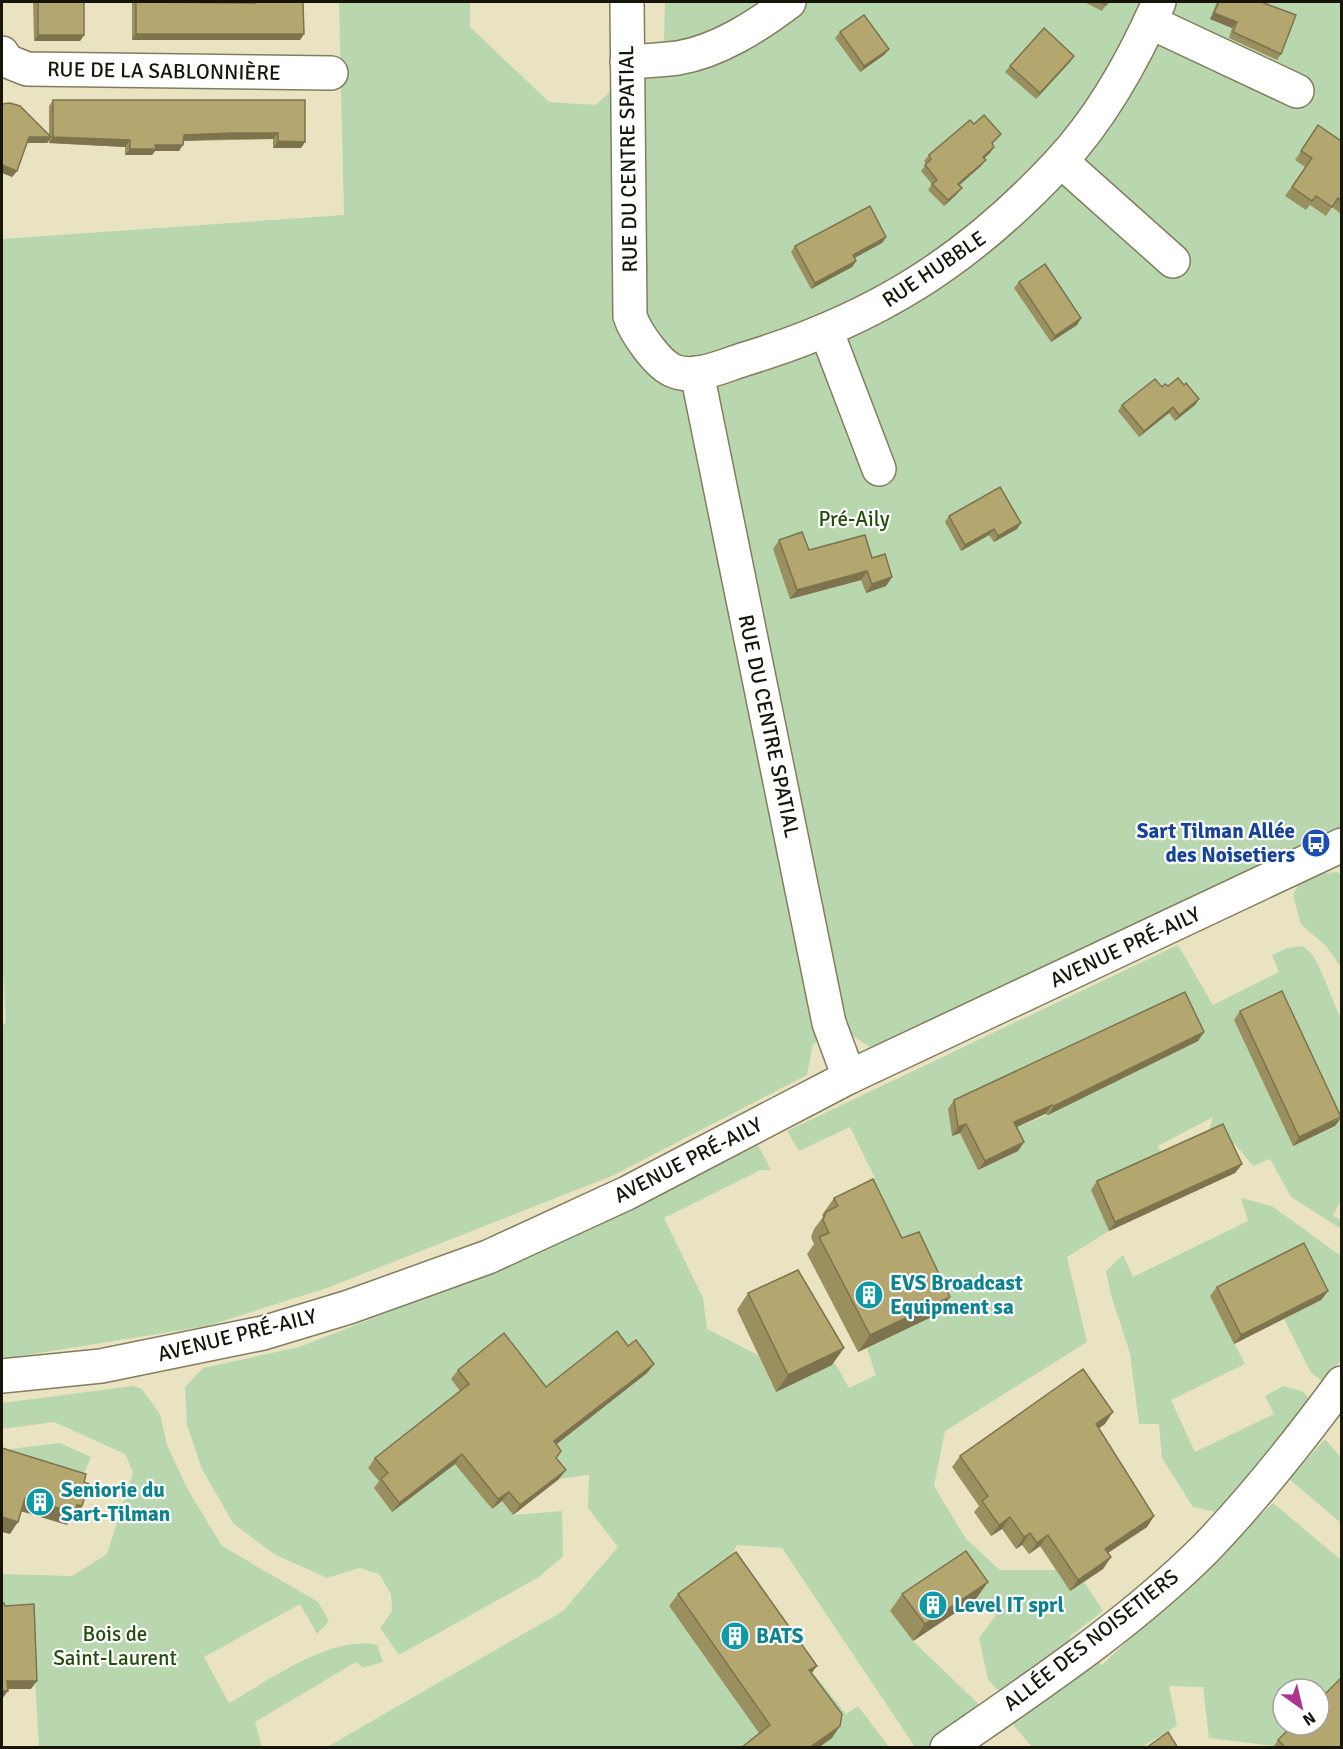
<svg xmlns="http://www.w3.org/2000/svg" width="1343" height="1749" viewBox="0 0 1343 1749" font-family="Signika,sans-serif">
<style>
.green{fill:#b9d7ae;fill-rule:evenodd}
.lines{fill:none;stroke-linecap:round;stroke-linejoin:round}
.minor-casing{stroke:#837d5f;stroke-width:36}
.minor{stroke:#fff;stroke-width:33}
.wall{fill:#9a8f5f}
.shaded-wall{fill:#7d744e}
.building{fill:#b3a66f;stroke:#7d744e;stroke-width:1.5}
.labels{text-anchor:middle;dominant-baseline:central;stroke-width:4.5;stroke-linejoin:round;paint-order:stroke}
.street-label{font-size:21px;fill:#171409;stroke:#fff}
.park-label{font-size:21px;fill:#234e0b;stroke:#fff}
.transit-label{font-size:21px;font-weight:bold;fill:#164399;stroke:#fff;text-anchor:end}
.culture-label{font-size:21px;font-weight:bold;fill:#0d838f;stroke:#fff;text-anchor:start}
</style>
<rect width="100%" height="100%" fill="#eae3c2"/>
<!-- green -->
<g class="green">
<polygon points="339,2 470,2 470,27 549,102 596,105 664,40 665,2 1341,2 1341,826 875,1050 842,1029 813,1044 807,1075 612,1176 327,1288 207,1326 2,1359 2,1026 6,1021 2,960 2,239 344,215"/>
<polygon points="1337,872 1341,875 1341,967 1326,946 1301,924 1293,895 1301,880 1319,874"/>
<path d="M1178 945 1213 1005 1279 972 1272 955 1287 948 1303 946 1313 955 1321 971 1342 1022V1197L1333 1216 1341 1220V1229L1291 1197 1270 1159 1253 1166 1235 1144 1223 1145 1207 1137 1213 1117 1158 1146 1163 1157 1109 1231 1067 1257 1087 1342 945 1431 934 1486 966 1539 1000 1570H1056L1070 1591 1084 1582 1103 1611 1069 1637 1102 1665 1273 1503 1342 1561 1341 1680 1319 1702V1689H1283V1725H1295L1274 1746 1209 1738 1203 1687 1169 1686 1177 1726 1142 1747H1032L1009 1720 1017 1714 988 1679 979 1638 996 1615 976 1599 954 1568 891 1612 913 1641 988 1713 936 1747H915L782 1548 737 1545 727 1564 669 1606 749 1718 773 1728 748 1747H327L563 1611 618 1547 588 1508 589 1475 559 1479 521 1411 468 1401 368 1468 381 1483 459 1461 491 1509 502 1501 513 1515 562 1511 563 1556 539 1577 399 1655 380 1628 392 1611 391 1594 379 1574 359 1568 327 1578 274 1554 233 1523 202 1469 187 1425 185 1387 203 1368 299 1347 525 1259 758 1145 771 1170H761L664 1218 703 1298 707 1329 758 1355 776 1392 835 1363 849 1388 876 1375 867 1348 938 1314 858 1187 875 1178 850 1127 799 1151 787 1131ZM1234 1020 1335 1126V1127L1293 1146ZM1198 1041 1059 1103 1061 1109 1008 1131 1018 1151 979 1170 960 1133Z"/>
<polygon points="1241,1198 1272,1206 1341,1256 1341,1360 1324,1382 1311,1373 1284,1319 1321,1300 1210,1296 1245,1364 1171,1400 1195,1452 1274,1414 1265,1396 1283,1386 1304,1392 1315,1409 1221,1513 1193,1507 1162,1458 1159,1424 1139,1424 1130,1353 1111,1295 1106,1271 1123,1255 1133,1277 1248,1221"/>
<path d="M133 1386 142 1389 160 1414 167 1445 188 1490 222 1546 318 1602 329 1621 317 1634 300 1604 204 1657 229 1703C270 1680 330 1635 377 1645L383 1662 363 1668 356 1662 255 1722 262 1747H39L31 1609H2V1574L72 1576 107 1554 133 1472 125 1454 54 1422 2 1429V1403Z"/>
<polygon points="1325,1439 1341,1458 1341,1523 1289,1479"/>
<polygon points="60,1443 91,1457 78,1486 2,1450"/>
<polygon points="806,1664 846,1714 858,1706 889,1747 817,1747 827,1739 831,1739 833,1734"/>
</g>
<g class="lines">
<!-- minor casing -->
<g class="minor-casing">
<g id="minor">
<path d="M627 2 630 316C635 332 658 365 674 371 695 380 725 365 745 359 874 320 967 262 1059 163 1102 117 1134 59 1159 2"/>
<polyline points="1150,22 1297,91"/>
<polyline points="2,53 7,61 27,69 331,73"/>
<path d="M627 62C644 61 661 60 678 58 719 51 757 26 789 2"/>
<polyline points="1061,161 1173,261"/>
<polyline points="826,330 879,469"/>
<polyline points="697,373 829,1023 849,1077"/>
<polyline points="2,1376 101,1366 263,1333 349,1307 488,1257 627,1193 849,1077 1342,845"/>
<path d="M947 1748C1036 1686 1129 1625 1206 1548 1255 1497 1300 1440 1342 1383"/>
</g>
</g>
<!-- minor -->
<use href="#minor" class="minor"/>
</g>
<!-- wall -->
<g class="wall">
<polygon points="33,2 84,2 84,35 80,41 34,41"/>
<polygon points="132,2 194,2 251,3 252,2 303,2 304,34 300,40 132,40"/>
<polygon points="1084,2 1108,2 1102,11"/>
<polygon points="1217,2 1261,2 1281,54 1277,60 1229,38 1232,28 1210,19"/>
<polygon points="840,32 889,49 884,55 860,72 835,38"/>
<polygon points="1074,56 1070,62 1036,99 1005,72 1010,66"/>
<polygon points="53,100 305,100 305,142 301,148 273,148 273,139 184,141 179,151 155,151 152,155 125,155 125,147 49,143 49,141 47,143 27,143 17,171 12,177 2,104 49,135 49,106"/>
<polygon points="974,124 1001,134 992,144 990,153 984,158 981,166 959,185 957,194 944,206 928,190 932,184 921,171 926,164 924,161 929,155"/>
<polygon points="1318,125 1341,141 1341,214 1332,207 1326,216 1310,205 1306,210 1285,196 1305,167 1295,160"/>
<polygon points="886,237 882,243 854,258 856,261 852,267 811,289 791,252 795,246"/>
<polygon points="1019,282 1081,318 1077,325 1051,342 1014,288"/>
<polygon points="1184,385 1199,399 1195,405 1175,421 1169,413 1139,437 1118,411 1122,405 1162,387"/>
<polygon points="949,516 1017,529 994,542 989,535 961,551 945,522"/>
<polygon points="779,540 809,550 872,558 892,577 886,586 866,593 861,580 790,599 773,549"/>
<polygon points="1240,1011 1335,1126 1293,1146 1234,1020"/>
<polygon points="1204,1032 1198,1041 1048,1115 1045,1114 1017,1127 1024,1142 1018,1151 978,1170 960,1133 952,1136 948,1109 954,1100"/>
<polygon points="1242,1164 1235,1173 1109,1231 1091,1190 1097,1181"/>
<polygon points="834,1198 938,1314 858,1352 807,1254 814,1244 811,1237 814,1229 823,1217 822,1215"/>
<polygon points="1217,1287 1328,1291 1321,1300 1234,1344 1210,1296"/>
<polygon points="748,1293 832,1365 776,1392 737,1310"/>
<polygon points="628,1346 654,1364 647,1373 556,1444 556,1458 559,1479 513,1515 502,1501 492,1509 455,1464 392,1512 374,1488 379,1481 368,1468 375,1458 460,1391 451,1379 458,1370 546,1387"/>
<polygon points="1105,1424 1099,1428 1154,1516 1147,1527 1108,1553 1111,1557 1103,1569 1070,1591 1040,1546 1029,1554 1022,1545 1016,1549 1002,1529 991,1536 974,1512 979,1506 952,1467 960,1456"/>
<polygon points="678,1594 812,1673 832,1738 818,1748 741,1748 759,1733 669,1606"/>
<polygon points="902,1594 976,1599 913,1641 890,1611"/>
<polygon points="1278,1740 1341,1748 1275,1748 1274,1746"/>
</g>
<!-- shaded-wall -->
<g class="shaded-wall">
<polygon points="1214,13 1237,22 1232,28 1210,19"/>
<polygon points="136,34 304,34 300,40 132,40"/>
<polygon points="38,35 84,35 80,41 34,41"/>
<polygon points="889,49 884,55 860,72 864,66"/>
<polygon points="1074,56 1070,62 1036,99 1040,93"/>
<polygon points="231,133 278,133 273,139 226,139 180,141 184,135"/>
<polygon points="29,137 51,137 47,143 25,143"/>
<polygon points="53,137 130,140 125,147 49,143"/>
<polygon points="278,141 305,142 301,148 273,148"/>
<polygon points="155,145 183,145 179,151 155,151 152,155 125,155 130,149"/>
<polygon points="994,147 990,153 979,163 983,157"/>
<polygon points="986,160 981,166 954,190 958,184"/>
<polygon points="2,165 17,171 12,177 2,173"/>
<polygon points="962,188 957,194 944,206 948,200"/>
<polygon points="886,237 882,243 849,261 853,255"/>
<polygon points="856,261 852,267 811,289 815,283"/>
<polygon points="1081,318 1077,325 1051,342 1055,336"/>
<polygon points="1199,399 1195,405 1175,421 1179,415"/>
<polygon points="1173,407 1169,413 1139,437 1144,431"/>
<polygon points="1021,523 1017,529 994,542 998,536"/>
<polygon points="994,529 989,535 961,551 965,545"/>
<polygon points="867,571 861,580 790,599 797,590"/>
<polygon points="892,577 886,586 866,593 872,584"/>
<polygon points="1204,1032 1198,1041 1048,1115 1054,1106"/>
<polygon points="1052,1105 1045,1114 1008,1131 1014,1122"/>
<polygon points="1341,1118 1335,1126 1293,1146 1299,1137"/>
<polygon points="966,1124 960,1133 952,1136 958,1127"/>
<polygon points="1024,1142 1018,1151 978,1170 985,1161"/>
<polygon points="1242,1164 1235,1173 1109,1231 1115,1222"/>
<polygon points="1328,1291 1321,1300 1234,1344 1241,1335"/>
<polygon points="950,1297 938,1314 858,1352 870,1335"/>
<polygon points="844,1348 832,1365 776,1392 788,1375"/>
<polygon points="654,1364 647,1373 548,1451 554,1441"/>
<polygon points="1113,1412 1105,1424 1088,1436 1096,1424"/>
<polygon points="462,1454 455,1464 392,1512 399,1503"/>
<polygon points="566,1470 559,1479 513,1515 520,1505"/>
<polygon points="509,1492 502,1501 492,1509 498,1499"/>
<polygon points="25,1498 77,1505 82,1506 74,1518 72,1517 67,1525 17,1510"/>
<polygon points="1154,1516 1147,1527 1097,1560 1105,1549"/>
<polygon points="2,1517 18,1522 10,1534 2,1532"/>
<polygon points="1010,1517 1002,1529 991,1536 999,1525"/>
<polygon points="1030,1533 1022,1545 1016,1549 1024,1537"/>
<polygon points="1048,1535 1040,1546 1029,1554 1037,1543"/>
<polygon points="1111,1557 1103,1569 1070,1591 1078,1580"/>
<polygon points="988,1582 976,1599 913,1641 925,1624"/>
<polygon points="817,1666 808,1678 809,1670"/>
<polygon points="7,1681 37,1681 31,1689 2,1689"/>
<polygon points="2,1691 8,1691 2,1699"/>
<polygon points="840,1726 832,1738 818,1748 809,1748"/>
</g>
<!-- building -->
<g class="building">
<rect x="38" y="2" width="46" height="33"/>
<polygon points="136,2 255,3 255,2 303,2 304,34 136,34"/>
<polygon points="1100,2 1108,2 1106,5"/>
<polygon points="1219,2 1261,2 1296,15 1281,54 1233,32 1237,22 1214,13"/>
<polygon points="864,15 889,49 864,66 840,32"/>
<polygon points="1044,28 1074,56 1040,93 1010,66"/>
<polygon points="53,100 305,100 305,142 278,141 278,133 231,133 184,135 183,145 155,145 156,149 130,149 130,140 53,137"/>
<polygon points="10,103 20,106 51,137 29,137 17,171 2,165 2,104"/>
<polygon points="984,115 1001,134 992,143 994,147 983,157 986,160 958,184 962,188 948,200 932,184 937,180 925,165 931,159 929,155 970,120 974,124"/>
<polygon points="1318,125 1341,141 1341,201 1338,198 1332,207 1316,196 1312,201 1292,187 1312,158 1301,151"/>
<polygon points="870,206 886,237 853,255 856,261 815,283 795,246"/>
<polygon points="1045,264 1081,318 1055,336 1019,282"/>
<polygon points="1178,378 1184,385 1186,383 1199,399 1179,415 1173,407 1144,431 1122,405 1155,379 1162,387 1165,384 1168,386"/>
<polygon points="1000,487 1021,523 998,536 994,529 965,545 949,516"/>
<polygon points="802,532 809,550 865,535 872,558 885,554 892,577 872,584 867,571 797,590 779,540"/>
<polygon points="1282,991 1341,1117 1299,1137 1240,1011"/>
<polygon points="1185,992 1204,1032 1054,1106 1052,1105 1014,1122 1024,1142 985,1161 966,1124 958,1127 954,1100"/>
<polygon points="1223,1124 1242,1164 1115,1222 1097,1181"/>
<polygon points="873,1179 902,1238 919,1232 950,1297 870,1335 819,1237 829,1233 823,1220 826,1212 838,1206 834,1198"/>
<polygon points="1304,1243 1328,1291 1241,1335 1217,1287"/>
<polygon points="798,1270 844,1348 788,1375 748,1293"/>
<polygon points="617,1331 628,1346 636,1340 654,1364 554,1441 561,1451 556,1458 566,1470 520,1505 509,1492 498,1499 462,1454 399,1503 381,1479 388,1473 375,1458 469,1384 458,1370 504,1333 546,1387"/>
<polygon points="1083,1369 1113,1412 1096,1424 1154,1516 1105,1549 1111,1557 1078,1580 1048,1535 1037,1543 1030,1533 1024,1537 1010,1517 999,1525 982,1501 988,1496 960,1456"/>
<polygon points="2,1448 86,1474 84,1482 89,1484 82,1506 77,1505 75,1513 25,1498 18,1522 2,1517"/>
<polygon points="966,1551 988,1582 925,1624 902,1594"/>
<polygon points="736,1552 817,1666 809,1670 842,1714 840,1726 809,1748 741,1748 770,1725 678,1594"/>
<polygon points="2,1603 4,1603 5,1606 34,1604 37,1681 7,1681 8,1691 2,1691"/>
<polygon points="1341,1678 1341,1748 1286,1748 1278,1740 1293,1725 1319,1725 1319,1700"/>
<polygon points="1168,1732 1178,1748 1146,1748"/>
</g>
<!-- icons -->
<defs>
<g id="bus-disc" transform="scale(1.5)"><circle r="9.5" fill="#1a4fb4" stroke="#fff"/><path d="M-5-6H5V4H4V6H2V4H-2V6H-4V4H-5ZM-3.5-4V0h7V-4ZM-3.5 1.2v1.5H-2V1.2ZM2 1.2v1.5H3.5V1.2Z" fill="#fff"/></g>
<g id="building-disc" transform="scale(1.5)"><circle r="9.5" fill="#0f9aa8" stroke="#fff"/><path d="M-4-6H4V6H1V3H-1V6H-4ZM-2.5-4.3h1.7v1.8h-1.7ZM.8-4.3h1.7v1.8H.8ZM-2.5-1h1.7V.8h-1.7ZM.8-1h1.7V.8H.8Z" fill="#fff"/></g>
</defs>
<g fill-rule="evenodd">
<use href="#bus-disc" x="1316" y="843"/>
<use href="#building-disc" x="869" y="1295"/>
<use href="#building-disc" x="40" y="1502"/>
<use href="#building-disc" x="933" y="1605"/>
<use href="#building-disc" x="735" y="1636"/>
</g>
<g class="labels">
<!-- street labels -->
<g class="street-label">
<text transform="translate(164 71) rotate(1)">RUE DE LA SABLONNIÈRE</text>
<text transform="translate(628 159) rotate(-91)">RUE DU CENTRE SPATIAL</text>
<text transform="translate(934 269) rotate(-34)">RUE HUBBLE</text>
<text transform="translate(769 726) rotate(78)">RUE DU CENTRE SPATIAL</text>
<text transform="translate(1125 947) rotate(-25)">AVENUE PRÉ-AILY</text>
<text transform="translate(688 1160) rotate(-27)">AVENUE PRÉ-AILY</text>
<text transform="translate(237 1335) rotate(-14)">AVENUE PRÉ-AILY</text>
<text transform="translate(1091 1640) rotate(-38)">ALLÉE DES NOISETIERS</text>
</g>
<!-- park labels -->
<g class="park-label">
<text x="854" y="519">Pré-Aily</text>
<text x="115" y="1634">Bois de<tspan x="115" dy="24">Saint-Laurent</tspan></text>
</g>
<!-- transit labels -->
<g class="transit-label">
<text x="1295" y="831">Sart Tilman Allée<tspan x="1295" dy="24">des Noisetiers</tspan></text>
</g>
<!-- culture labels -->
<g class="culture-label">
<text x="890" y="1283">EVS Broadcast<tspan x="890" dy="24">Equipment sa</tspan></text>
<text x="61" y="1490">Seniorie du<tspan x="61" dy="24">Sart-Tilman</tspan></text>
<text x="954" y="1605">Level IT sprl</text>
<text x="756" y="1636">BATS</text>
</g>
</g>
<!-- border -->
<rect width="1343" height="1749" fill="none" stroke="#171409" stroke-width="6"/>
<!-- north arrow -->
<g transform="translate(1301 1707) rotate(146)"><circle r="28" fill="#ffffff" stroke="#a2a19d" stroke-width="1.5"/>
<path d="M0-4.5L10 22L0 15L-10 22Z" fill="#aa3690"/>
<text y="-9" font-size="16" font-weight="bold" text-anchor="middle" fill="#171409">N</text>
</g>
</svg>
